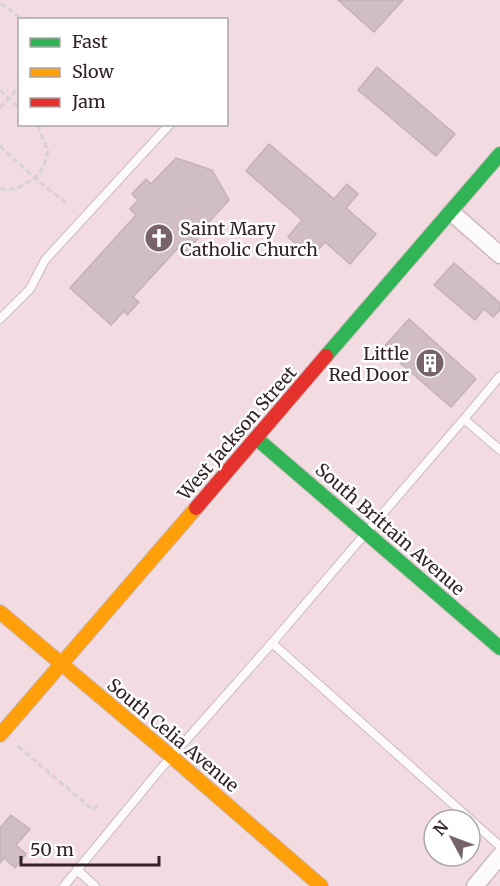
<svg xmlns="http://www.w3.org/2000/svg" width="500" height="886" viewBox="0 0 500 886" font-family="Merriweather,serif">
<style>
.building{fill:#d0bec3;stroke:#c3b2b6;stroke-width:1.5}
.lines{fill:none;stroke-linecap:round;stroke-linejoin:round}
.lane-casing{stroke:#cdbbbf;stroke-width:10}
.street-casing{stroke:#cdbbbf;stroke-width:19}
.fast-casing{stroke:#cdbbbf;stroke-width:16}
.slow-casing{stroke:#cdbbbf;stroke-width:16}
.jam-casing{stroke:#cdbbbf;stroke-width:16}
.path{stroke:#d8d2d3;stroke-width:3;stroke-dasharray:6 3;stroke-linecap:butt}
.lane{stroke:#fdfafa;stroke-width:8}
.street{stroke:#fdfafa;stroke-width:16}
.fast{stroke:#30b455;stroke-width:14}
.slow{stroke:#ff9f0a;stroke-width:14}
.jam{stroke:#e5322d;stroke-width:14}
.labels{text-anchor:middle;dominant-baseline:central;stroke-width:5;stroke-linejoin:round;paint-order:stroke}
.poi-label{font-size:18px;fill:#332327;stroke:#fff;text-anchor:start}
.street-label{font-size:18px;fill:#332327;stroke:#fff}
</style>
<rect width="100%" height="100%" fill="#f2dce1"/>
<!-- building -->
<g class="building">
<polygon points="338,0 403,0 374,32"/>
<polygon points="377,67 455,134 436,156 358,90"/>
<polygon points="269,144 334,199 347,184 358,194 346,208 376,234 350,264 325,242 312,257 288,237 302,220 246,171"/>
<polygon points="176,158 212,170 229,200 198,234 200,236 184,254 178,248 133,297 139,302 127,315 124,311 111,325 70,288 136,215 130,209 138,200 132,194 146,179 151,184"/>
<polygon points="454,263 500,303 500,310 493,317 484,309 475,320 434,285"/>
<polygon points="409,319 476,379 451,407 383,348"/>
<polygon points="11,815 30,829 16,845 26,854 15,868 4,858 0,863 0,828"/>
</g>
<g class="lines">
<!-- lane casing -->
<g class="lane-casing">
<g id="lane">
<polyline points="0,319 30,289 45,260 170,124"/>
<polyline points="464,419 500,450"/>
<polyline points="272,643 500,846"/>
<polyline points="77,870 95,886"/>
<polyline points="64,886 158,772 272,643 353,548 464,419 500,376"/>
</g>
</g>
<!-- street casing -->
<g class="street-casing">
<g id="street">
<polyline points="451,212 500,255"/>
<polyline points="475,886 500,856"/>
</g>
</g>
<!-- fast casing -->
<g class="fast-casing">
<g id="fast">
<polyline points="326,356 500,154"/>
<polyline points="256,438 500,648"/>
</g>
</g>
<!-- slow casing -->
<g class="slow-casing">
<g id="slow">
<polyline points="0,612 172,757 321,886"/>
<polyline points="0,735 196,508"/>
</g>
</g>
<!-- jam casing -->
<g class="jam-casing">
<polyline id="jam" points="196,508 326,356"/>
</g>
<!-- path -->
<g class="path">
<polyline points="0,4 8,8 22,20"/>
<polyline points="0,90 20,108"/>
<polyline points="0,108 20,86"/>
<polyline points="0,146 35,178 66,203"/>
<polyline points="0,189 16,189 35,178 44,166 48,151 37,124"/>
<polyline points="18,746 93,810 98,805"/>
</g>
<!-- lane -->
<use href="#lane" class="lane"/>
<!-- street -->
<use href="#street" class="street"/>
<!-- fast -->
<use href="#fast" class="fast"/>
<!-- slow -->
<use href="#slow" class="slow"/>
<!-- jam -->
<use href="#jam" class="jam"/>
</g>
<!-- icons -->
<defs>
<g id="church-disc" transform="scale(1.5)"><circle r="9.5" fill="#766468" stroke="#fff"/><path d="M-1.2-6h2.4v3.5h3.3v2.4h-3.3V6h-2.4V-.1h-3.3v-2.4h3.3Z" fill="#fff"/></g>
<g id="building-disc" transform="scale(1.5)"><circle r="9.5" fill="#766468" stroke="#fff"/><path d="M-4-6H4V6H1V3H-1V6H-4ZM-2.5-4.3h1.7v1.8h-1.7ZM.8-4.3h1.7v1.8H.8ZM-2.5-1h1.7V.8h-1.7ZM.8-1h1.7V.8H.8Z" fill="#fff"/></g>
</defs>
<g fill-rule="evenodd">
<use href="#church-disc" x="159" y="238"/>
<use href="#building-disc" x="430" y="363"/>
</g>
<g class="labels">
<!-- poi labels -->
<g class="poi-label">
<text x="180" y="228">Saint Mary<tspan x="180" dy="21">Catholic Church</tspan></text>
<text x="409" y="353" text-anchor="end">Little<tspan x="409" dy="21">Red Door</tspan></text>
</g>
<!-- street labels -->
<g class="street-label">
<text transform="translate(237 433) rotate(-49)">West Jackson Street</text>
<text transform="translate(390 529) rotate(41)">South Brittain Avenue</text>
<text transform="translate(173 735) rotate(40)">South Celia Avenue</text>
</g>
</g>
<!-- legend -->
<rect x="18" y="18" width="210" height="108" fill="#ffffff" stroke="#ada7a9" stroke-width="1.5"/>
<rect x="30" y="38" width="30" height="9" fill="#30b455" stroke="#ada7a9" stroke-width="1.5"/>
<text x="72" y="48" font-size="18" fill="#332327">Fast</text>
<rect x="30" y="68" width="30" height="9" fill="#ff9f0a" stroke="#ada7a9" stroke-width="1.5"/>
<text x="72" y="78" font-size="18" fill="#332327">Slow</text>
<rect x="30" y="98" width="30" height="9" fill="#e5322d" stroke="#ada7a9" stroke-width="1.5"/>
<text x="72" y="108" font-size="18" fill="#332327">Jam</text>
<!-- north arrow -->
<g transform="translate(452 838) rotate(311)"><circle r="28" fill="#ffffff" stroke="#ada7a9" stroke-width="1.5"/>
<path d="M0-4.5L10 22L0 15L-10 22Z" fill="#766468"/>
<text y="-9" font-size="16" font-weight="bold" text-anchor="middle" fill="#332327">N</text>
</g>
<!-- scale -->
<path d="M21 856v9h138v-9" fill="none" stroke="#332327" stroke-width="3"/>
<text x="30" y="856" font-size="18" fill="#332327" stroke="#ffffff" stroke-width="4.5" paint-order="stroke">50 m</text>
</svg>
